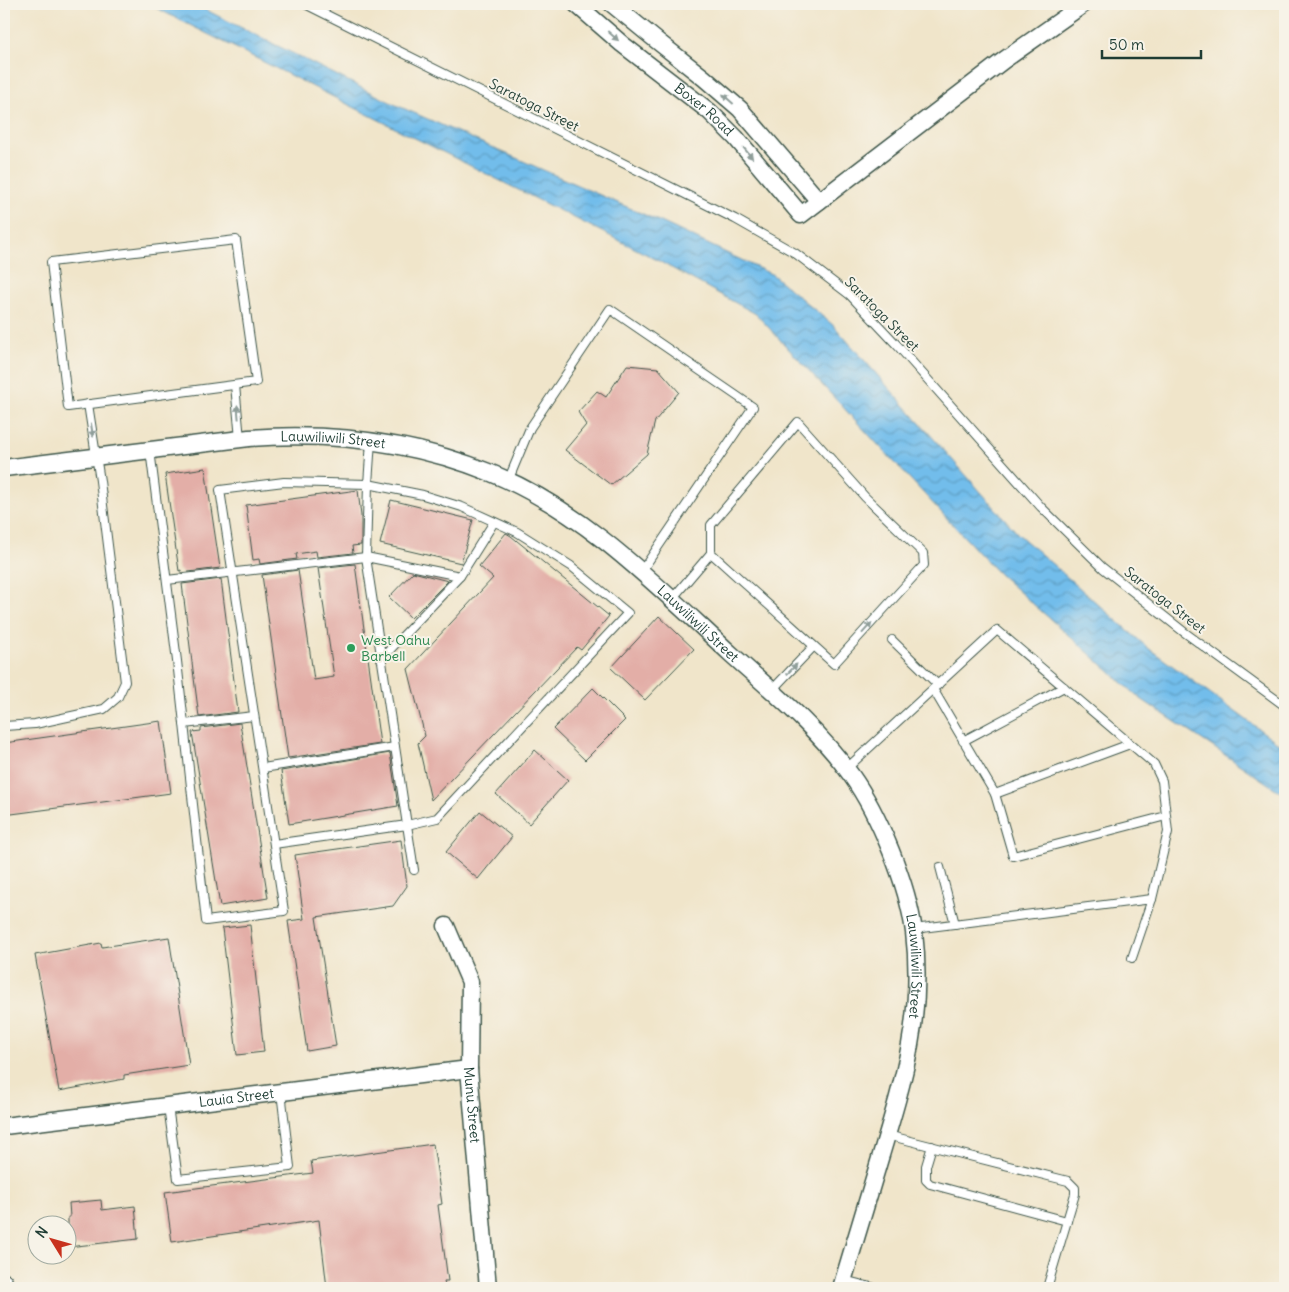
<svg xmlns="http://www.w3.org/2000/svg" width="1289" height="1292" viewBox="0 0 1289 1292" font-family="Delius,sans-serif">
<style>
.water{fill:url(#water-waves);stroke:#487d90}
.building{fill:#e3aea7}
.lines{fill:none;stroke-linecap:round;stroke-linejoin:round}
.service-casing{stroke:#3e564a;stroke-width:10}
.minor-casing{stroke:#3e564a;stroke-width:19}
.service{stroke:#fff;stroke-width:8}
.minor{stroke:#fff;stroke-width:16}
.oneway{fill:#8f9e9a}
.leisure-dot{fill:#2e9e5b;stroke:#f7f3e8;stroke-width:2}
.labels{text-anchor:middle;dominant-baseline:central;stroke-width:4;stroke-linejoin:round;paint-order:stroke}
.street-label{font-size:14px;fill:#1f3d34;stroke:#f7f3e8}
.leisure-label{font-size:14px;fill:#27864d;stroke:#f7f3e8;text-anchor:start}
</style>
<defs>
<pattern id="water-waves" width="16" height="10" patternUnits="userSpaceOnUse" patternTransform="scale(1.25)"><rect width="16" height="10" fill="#72bdeb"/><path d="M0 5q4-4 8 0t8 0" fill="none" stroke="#5d9bbf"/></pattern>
</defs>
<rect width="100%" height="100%" fill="#f7f3e8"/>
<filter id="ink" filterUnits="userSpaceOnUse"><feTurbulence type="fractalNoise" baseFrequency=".02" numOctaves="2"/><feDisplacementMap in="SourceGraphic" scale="10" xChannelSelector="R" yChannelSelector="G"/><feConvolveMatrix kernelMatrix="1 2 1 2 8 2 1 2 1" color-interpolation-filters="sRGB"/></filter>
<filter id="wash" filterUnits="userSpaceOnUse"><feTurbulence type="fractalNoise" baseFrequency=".0096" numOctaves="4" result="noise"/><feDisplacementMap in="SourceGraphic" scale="20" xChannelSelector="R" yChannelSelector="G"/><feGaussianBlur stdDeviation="1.12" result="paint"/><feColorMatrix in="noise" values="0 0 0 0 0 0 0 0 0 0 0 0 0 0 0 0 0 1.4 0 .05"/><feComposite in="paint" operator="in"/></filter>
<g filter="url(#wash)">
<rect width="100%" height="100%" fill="#f0e5ca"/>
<!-- water -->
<polygon class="water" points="148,4 194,4 396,105 661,222 773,275 834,326 1018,534 1148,648 1285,748 1285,795 1141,699 998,573 756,314 646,254"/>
<g id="blocks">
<!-- building -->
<g class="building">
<polygon points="627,365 658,368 679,392 655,421 647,454 611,485 565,450 586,425 578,412 597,391 606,397"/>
<polygon points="205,468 220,568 181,573 181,570 179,571 165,474"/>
<polygon points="358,490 361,516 361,545 352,546 353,553 317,557 316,551 296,554 297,559 260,564 259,559 253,560 246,505"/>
<polygon points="391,500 473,520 461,563 380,544"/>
<polygon points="506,533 511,536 609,616 581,650 577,647 431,800 418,743 425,736 408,669 493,578 479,566"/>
<polygon points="355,564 380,744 288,758 262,575 298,570 314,680 334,677 318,568"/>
<polygon points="413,572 448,581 411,618 389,597"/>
<polygon points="221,579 238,712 199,717 182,584"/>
<polygon points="659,616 694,649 645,700 611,668"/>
<polygon points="593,688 625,720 585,760 553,729"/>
<polygon points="161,721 171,793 4,815 4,743"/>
<polygon points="240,723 268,898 220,906 192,732 201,731 201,728"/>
<polygon points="535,750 568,780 529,824 496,794"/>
<polygon points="390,753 398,806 289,824 281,771"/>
<polygon points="480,811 512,837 478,879 446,852"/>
<polygon points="401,840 407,886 393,906 316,917 336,1046 307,1051 288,921 304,919 295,855"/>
<polygon points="250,925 264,1052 237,1055 222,928"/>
<polygon points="169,937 189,1065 124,1075 124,1079 59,1091 35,955 101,943 102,947"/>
<polygon points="433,1144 442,1204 438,1205 448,1281 444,1281 446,1288 327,1288 319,1220 172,1242 165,1192 313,1173 311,1161"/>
<polygon points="101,1200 102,1210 135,1206 138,1239 68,1247 68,1217 70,1217 69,1203"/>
</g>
</g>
</g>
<g filter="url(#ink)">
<use href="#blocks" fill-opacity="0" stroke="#3e564a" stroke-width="1"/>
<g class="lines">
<!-- service casing -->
<g class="service-casing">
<g id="service">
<polyline points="305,4 735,219 795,253 850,295 897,345 1041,507 1103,568 1184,632 1285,706"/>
<polygon points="236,240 256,382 68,407 51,262"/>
<polyline points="235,385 240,439"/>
<polyline points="150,450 177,661 206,921 284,911 220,490 284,482 368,484 371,441"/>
<polyline points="508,481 530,428 610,309 753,407 641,572"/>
<polyline points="460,576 494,522"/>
<polyline points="167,580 366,557 460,576 381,659"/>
<polyline points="672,599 711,553 834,664 924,565 923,553 865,497 798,422 711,525 711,553"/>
<polyline points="892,640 938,685"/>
<polyline points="933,689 995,794 1130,744"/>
<polyline points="771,691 813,647"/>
<polyline points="184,724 254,716"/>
<polyline points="4,726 35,724 104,709 118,697 125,682 100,481 88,404"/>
<polyline points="963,741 1064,687"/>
<polyline points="263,768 395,747"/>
<polyline points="846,769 997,630 1154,764 1162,781 1168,832 1152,899"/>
<polyline points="995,794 1013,856 1166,816"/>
<polyline points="274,844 407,825 366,557 368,484 423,495 462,507 517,532 571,566 628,613 437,818 407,825 414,870"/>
<polyline points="940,867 955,924"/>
<polyline points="914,929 1152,899 1132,958"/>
<polyline points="168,1106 178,1179 290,1167 281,1092"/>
<polyline points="887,1135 1068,1181 1075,1188 1075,1194 1047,1288"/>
<polyline points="932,1146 926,1166 926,1180 930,1184 1067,1221"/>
<polyline points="844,1280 875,1288"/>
</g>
</g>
<!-- minor casing -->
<g class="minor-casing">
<g id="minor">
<path id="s1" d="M576 4 622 44 710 112 736 138 801 215 1004 60 1084 4"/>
<polyline points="612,4 656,40 704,78 740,109 819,201"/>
<path id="s2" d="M4 468 249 438C331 432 414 442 491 473 585 511 657 586 731 654 772 691 819 730 851 775 879 814 908 885 914 932 924 1013 904 1079 881 1155 868 1199 854 1244 841 1288"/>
<path id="s3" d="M446 926 470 982 469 1069 488 1288"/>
<path id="s4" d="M4 1126 469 1069"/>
<polyline points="4,1282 5,1288"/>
</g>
</g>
<!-- service -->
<use href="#service" class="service"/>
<!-- minor -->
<use href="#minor" class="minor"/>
</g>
<!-- one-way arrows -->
<defs><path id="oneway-solid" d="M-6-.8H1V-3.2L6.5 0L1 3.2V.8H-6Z" transform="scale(1.25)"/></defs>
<g class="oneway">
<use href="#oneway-solid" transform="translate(613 36) rotate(41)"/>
<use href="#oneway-solid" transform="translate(728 99) rotate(-138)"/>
<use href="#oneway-solid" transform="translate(748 153) rotate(50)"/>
<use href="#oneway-solid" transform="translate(238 412) rotate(-95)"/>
<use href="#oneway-solid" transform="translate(92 430) rotate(81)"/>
<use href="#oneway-solid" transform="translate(867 628) rotate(-48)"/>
<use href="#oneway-solid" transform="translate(792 669) rotate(-46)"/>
</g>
</g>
<!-- markers -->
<circle class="leisure-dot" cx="351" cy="648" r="5"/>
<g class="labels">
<!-- street labels -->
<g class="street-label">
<text transform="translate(534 105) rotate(27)">Saratoga Street</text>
<text stroke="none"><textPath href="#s1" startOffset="166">Boxer Road</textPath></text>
<text transform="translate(882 314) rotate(45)">Saratoga Street</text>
<text stroke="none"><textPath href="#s2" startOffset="331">Lauwiliwili Street</textPath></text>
<text transform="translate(1165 600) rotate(38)">Saratoga Street</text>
<text stroke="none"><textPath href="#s2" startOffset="751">Lauwiliwili Street</textPath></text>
<text stroke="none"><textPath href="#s2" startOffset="1171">Lauwiliwili Street</textPath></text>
<text stroke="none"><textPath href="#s4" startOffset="234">Lauia Street</textPath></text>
<text stroke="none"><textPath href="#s3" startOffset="184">Munu Street</textPath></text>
</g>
<!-- leisure labels -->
<g class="leisure-label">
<text x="361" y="640">West Oahu<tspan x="361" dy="16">Barbell</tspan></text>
</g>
</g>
<!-- margin -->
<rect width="1289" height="1292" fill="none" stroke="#f7f3e8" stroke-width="20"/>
<!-- north arrow -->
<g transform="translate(52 1240) rotate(307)"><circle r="24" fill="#f7f3e8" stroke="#a1aaa0"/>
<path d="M0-4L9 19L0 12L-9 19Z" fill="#c8321e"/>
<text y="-8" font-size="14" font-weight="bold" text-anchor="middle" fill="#1f3d34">N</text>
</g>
<!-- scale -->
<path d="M1102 50v8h99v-8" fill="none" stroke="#1f3d34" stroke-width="2.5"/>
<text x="1109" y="50" font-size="15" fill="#1f3d34" stroke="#f7f3e8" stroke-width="4" paint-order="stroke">50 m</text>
</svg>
